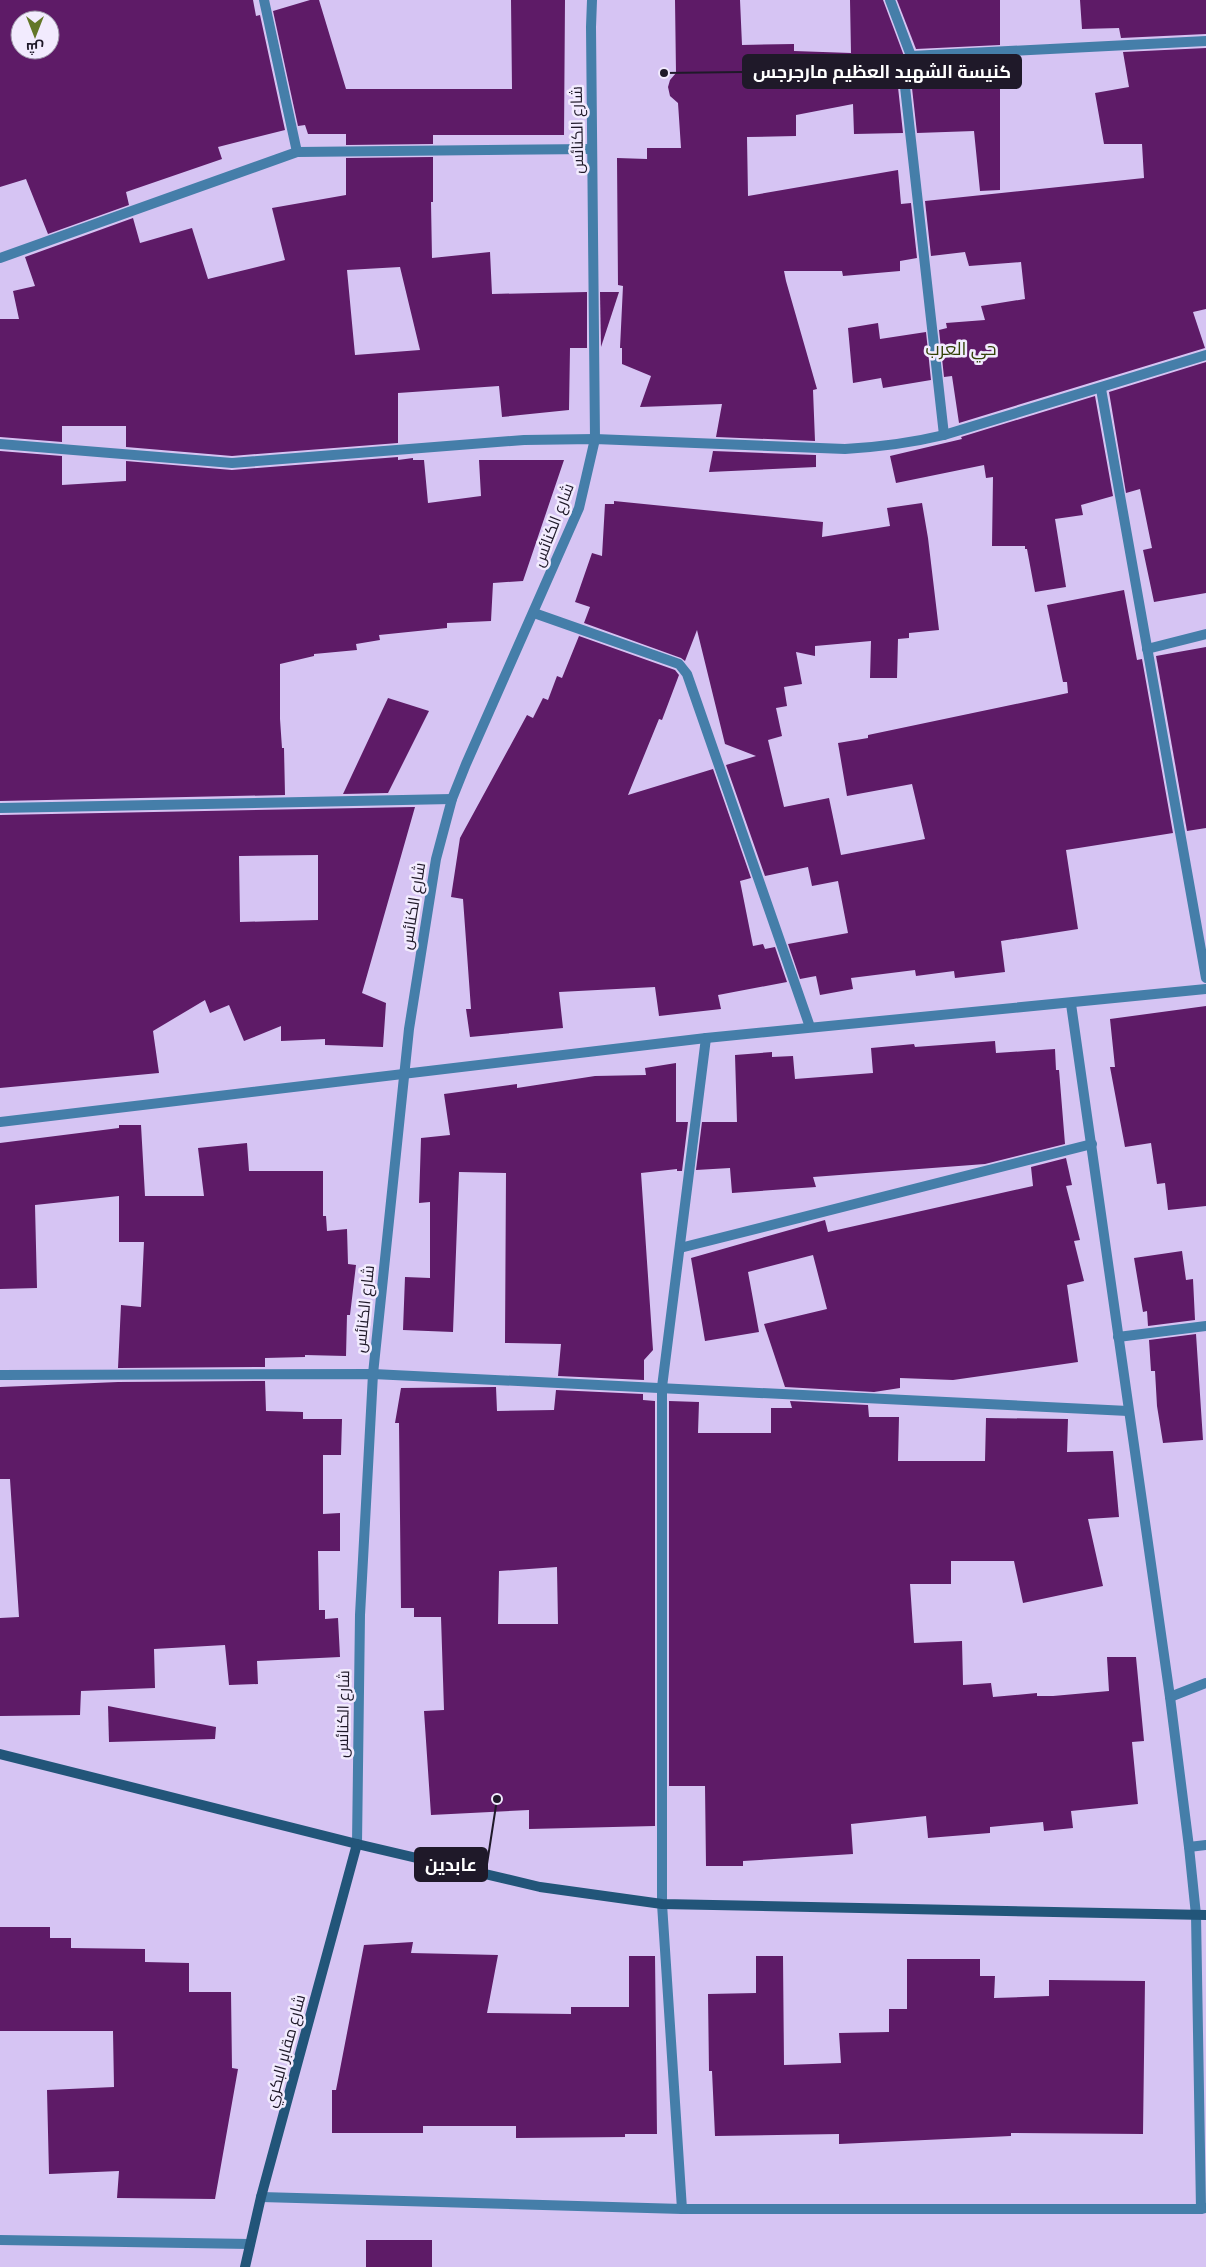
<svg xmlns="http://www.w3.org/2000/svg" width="1206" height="2267" viewBox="0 0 1206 2267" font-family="Roboto,Cairo,sans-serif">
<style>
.building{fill:#5e1b67;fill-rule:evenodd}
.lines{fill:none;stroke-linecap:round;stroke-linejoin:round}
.street{stroke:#457ea9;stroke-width:10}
.secondary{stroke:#225579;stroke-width:10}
.labels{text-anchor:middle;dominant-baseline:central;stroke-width:5;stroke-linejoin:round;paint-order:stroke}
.street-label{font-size:16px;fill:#1f1929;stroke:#f2ebfe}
.neighbourhood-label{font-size:18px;fill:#324005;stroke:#f2ebfe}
.leader{fill:none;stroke:#1f1929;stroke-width:2}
.callout-dot{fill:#1f1929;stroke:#f2ebfe;stroke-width:2}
.callout{fill:#1f1929;stroke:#1f1929;stroke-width:2}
.callout-label{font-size:18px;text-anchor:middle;font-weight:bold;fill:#fff}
</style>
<rect width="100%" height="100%" fill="#d6c4f3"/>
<!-- building -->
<g class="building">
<path d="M0 0H253L256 16 260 15 285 130 218 147 222 159 126 192 129 205 48 234 26 179 0 187ZM20 20H50V50H20Z"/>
<polygon points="310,0 319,0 346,89 512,89 511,0 565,0 564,135 433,135 433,144 346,145 346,134 308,134 305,125 298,126 273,11"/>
<polygon points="675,0 740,0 742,45 794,44 794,51 851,53 850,0 883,0 904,56 897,78 903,133 854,134 853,104 796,115 796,136 747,137 748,196 898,170 901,204 911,203 917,258 900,261 900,271 843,276 842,271 784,271 786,281 817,389 813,390 815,441 716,437 722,404 640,407 651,376 622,364 622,348 620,348 623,286 618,285 617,158 647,159 647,148 681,148 678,103 670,96 668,87 670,80 676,73"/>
<polygon points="897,0 1000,0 1000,45 916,49"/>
<polygon points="1080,0 1206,0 1206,34 1121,38 1119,28 1082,29"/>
<polygon points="1206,48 1206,309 1193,312 1205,348 959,423 952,376 944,377 939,330 947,328 946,323 985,320 981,306 1025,299 1021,262 969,266 965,252 931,256 925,201 1144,178 1142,144 1104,144 1095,93 1129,87 1123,52"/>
<polygon points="1000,58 1000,190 980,191 974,131 917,133 911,79 916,63"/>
<path d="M433 157V202H431L432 258 490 252 492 294 587 292V348H570L569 410 502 417 499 386 398 393V443L232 456 126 447V426H62V442L0 437V319H19L13 291 35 286 25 257 133 218 140 243 192 228 208 279 285 260 272 208 346 195V158ZM400 267 420 350 355 355 347 270Z"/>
<polygon points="600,292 619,292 601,347"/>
<polygon points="878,323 880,339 926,332 931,380 883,388 881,378 853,383 848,328"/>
<polygon points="1206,362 1206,593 1154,602 1143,550 1152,548 1140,489 1126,493 1109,392"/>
<polygon points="1095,396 1113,496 1081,505 1083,515 1055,519 1066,587 1035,592 1027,549 1025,549 1025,546 992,546 993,477 986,478 984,465 896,483 890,456 962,439 961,437"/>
<polygon points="0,451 62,456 62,485 126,481 126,461 232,470 398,457 398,460 413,458 413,460 424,460 428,503 481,496 479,460 564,460 523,581 493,583 491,621 447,623 447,628 379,635 380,640 356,644 357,650 314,654 314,656 280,664 280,719 282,748 284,748 285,795 0,801"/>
<polygon points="713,451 816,455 816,467 709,472"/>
<polygon points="614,501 823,522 822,537 890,526 887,508 922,503 928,538 939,630 909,633 909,638 898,639 897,678 870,678 871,641 815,646 815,656 796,652 802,684 784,687 787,706 776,708 782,736 768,740 784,807 829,798 841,855 925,839 912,784 847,796 838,743 868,738 868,735 1068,693 1067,682 1063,682 1047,605 1124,590 1137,660 1142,659 1173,833 1066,850 1078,929 1001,941 1005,972 955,978 954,971 916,976 915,970 851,978 853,989 820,995 816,976 800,979 788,944 848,933 838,881 812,886 808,867 765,876 726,765 756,756 725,744 697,630 685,661 681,658 584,623 590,607 575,602 592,553 602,556 605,504 614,504"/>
<polygon points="579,636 675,670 679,675 662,720 659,719 628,795 713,769 751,878 740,881 753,946 763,944 765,949 775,947 787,982 718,995 721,1009 659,1016 655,987 559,992 563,1028 470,1037 466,1009 471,1009 463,899 451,897 460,838 527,715 533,718 543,698 548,700 557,676 562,678"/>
<polygon points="1206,647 1206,828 1187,831 1156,656"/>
<polygon points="388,698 429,711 388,793 343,794"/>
<path d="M415 807 362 993 386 1003 383 1047 325 1045V1039L281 1041V1026L244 1041 229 1005 210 1013 205 1000 153 1031 159 1073 0 1088V815ZM318 855V920L240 922 239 856Z"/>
<polygon points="1206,1006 1206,1206 1168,1210 1165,1183 1157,1184 1151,1143 1125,1147 1110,1067 1115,1067 1110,1019"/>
<polygon points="995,1041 996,1053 1055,1049 1056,1070 1059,1070 1065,1144 985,1164 813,1177 816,1187 732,1193 730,1168 696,1170 702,1122 737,1122 735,1055 772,1052 772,1057 793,1056 795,1079 873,1073 871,1048 914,1044 915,1047"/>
<polygon points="676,1063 676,1122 688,1122 682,1171 677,1171 677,1169 641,1173 653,1350 644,1360 644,1380 558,1376 561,1344 505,1343 506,1173 459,1172 453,1332 403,1330 405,1277 430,1278 430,1202 419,1203 421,1138 450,1135 444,1094 517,1084 517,1088 595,1076 646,1075 645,1068"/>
<polygon points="119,1125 141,1125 145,1196 204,1196 198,1148 247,1143 249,1171 323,1171 323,1216 326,1216 327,1231 347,1229 348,1264 356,1265 350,1315 347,1315 346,1356 305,1355 305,1357 265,1358 265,1367 118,1368 121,1305 141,1307 144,1242 119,1242 119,1196 35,1205 37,1288 0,1289 0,1143 119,1128"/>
<polygon points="1066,1158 1072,1185 1066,1186 1080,1240 1074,1241 1084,1281 1067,1285 1078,1362 953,1380 900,1378 900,1388 874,1392 785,1387 764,1324 827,1309 813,1255 748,1272 759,1332 705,1341 691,1258 825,1220 828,1232 1033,1186 1031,1167"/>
<polygon points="1182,1251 1186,1280 1193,1279 1195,1320 1148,1326 1147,1311 1143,1312 1134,1258"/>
<polygon points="1196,1334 1203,1440 1163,1443 1157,1406 1155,1371 1151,1371 1149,1340"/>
<polygon points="265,1381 266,1411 303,1412 303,1419 342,1419 341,1455 323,1455 323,1514 340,1513 340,1551 318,1551 319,1610 325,1610 325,1619 338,1618 340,1657 257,1661 258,1684 229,1685 225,1645 154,1649 155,1688 81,1691 80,1715 0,1716 0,1618 19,1617 10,1479 0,1479 0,1387 118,1382"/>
<path d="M496 1387 497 1411 554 1410 556 1390 643 1394V1400L655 1401V1826L529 1829V1810L431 1815 424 1711 444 1710 441 1617H414V1608H401L399 1423H395L401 1388ZM557 1567 558 1624H498L499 1571Z"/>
<polygon points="669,1401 699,1402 698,1433 771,1433 771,1408 792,1408 790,1401 868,1405 869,1417 899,1417 898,1461 985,1461 986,1418 1068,1419 1067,1452 1113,1451 1119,1517 1088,1519 1103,1586 1023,1603 1014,1561 951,1561 951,1584 910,1584 914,1643 962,1641 963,1685 991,1683 993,1697 1037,1693 1037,1696 1053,1696 1109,1691 1107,1657 1136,1657 1144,1741 1132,1742 1138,1804 1071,1811 1073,1828 1044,1831 1043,1822 990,1827 990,1833 928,1838 926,1816 851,1824 853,1854 743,1861 743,1866 706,1866 705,1786 669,1786"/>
<polygon points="108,1706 216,1727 215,1739 109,1742"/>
<polygon points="0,1927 50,1927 50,1938 71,1938 71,1948 145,1949 145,1962 189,1963 189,1992 231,1992 232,2068 238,2069 215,2199 117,2198 119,2171 49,2174 47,2090 114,2087 113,2031 0,2031"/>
<polygon points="413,1942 411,1953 498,1955 487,2013 571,2014 571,2007 629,2007 629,1956 655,1956 657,2134 625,2134 625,2137 516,2138 516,2126 423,2126 423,2133 332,2133 332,2090 336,2090 364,1945"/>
<polygon points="756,1956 783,1956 784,2065 841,2063 839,2033 889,2032 889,2009 907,2009 907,1959 980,1959 980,1976 995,1976 994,1998 1049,1996 1049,1980 1145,1981 1143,2134 1011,2133 1011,2136 839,2144 839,2134 715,2136 712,2071 709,2071 708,1994 756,1993"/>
<rect x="366" y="2240" width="66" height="27"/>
</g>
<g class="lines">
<!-- street -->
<g class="street">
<polyline points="264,0 297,152"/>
<polyline points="890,0 911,56 904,78 944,435"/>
<polyline points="911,56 1206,41"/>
<polyline points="0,258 297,152 592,149"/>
<polyline points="1101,389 1206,978"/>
<path d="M0 444 232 463 524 440 595 439 845 449C879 447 911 443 944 435L1206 355"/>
<polyline points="534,613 679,664 687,674 810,1027"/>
<polyline points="1147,649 1206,634"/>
<polyline points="0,808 452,799"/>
<polyline points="1071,1004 1170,1697 1189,1847 1196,1915 1201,2209 1206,2208"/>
<polyline points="0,1122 706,1038 1206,989"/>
<polyline points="680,1248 1092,1144"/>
<polyline points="1118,1337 1206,1326"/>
<polyline points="0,1375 373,1374 1128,1411"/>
<polyline points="1170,1697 1206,1683"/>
<polyline points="357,1844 360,1615 373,1374 409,1029 436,859 452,799 466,764 579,508 595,439 591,27 592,0"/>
<polyline points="1189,1847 1206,1845"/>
<polyline points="261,2197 682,2209 1201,2209"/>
<polyline points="682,2209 662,1904 662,1387 706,1038"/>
<polyline points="0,2240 250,2244"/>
</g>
<!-- secondary -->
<g class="secondary">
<polyline points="0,1754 357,1844 540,1887 662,1904 1206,1915"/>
<polyline points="245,2267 261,2197 357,1844"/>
</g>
</g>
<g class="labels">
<!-- street labels -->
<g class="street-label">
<text transform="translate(577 130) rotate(-91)">شارع الكنائس</text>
<text transform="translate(553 525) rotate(-69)">شارع الكنائس</text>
<text transform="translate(413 906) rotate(-81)">شارع الكنائس</text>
<text transform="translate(364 1309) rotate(-84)">شارع الكنائس</text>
<text transform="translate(343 1714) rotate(-89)">شارع الكنائس</text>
<text transform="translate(285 2051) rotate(-75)">شارع مقابر البكري</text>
</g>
<!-- neighbourhood labels -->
<g class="neighbourhood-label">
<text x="961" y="348">حي العرب</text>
</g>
</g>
<!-- callouts -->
<path class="leader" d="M664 73L743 72M497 1799L487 1864"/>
<g class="callout-dot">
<circle cx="664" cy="73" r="5"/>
<circle cx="497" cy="1799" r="5"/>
</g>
<g class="callout">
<rect x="743" y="55" width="278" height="33" rx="5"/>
<rect x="415" y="1848" width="72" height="33" rx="5"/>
</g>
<g class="callout-label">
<text x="882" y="78">كنيسة الشهيد العظيم مارجرجس</text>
<text x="451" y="1871">عابدين</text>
</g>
<!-- north arrow -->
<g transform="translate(35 35) rotate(180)"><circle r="24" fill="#f2ebfe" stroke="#9e97a9"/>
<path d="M0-4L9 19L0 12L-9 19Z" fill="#637728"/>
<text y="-8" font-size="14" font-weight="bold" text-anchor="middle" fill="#1f1929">ش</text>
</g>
</svg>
